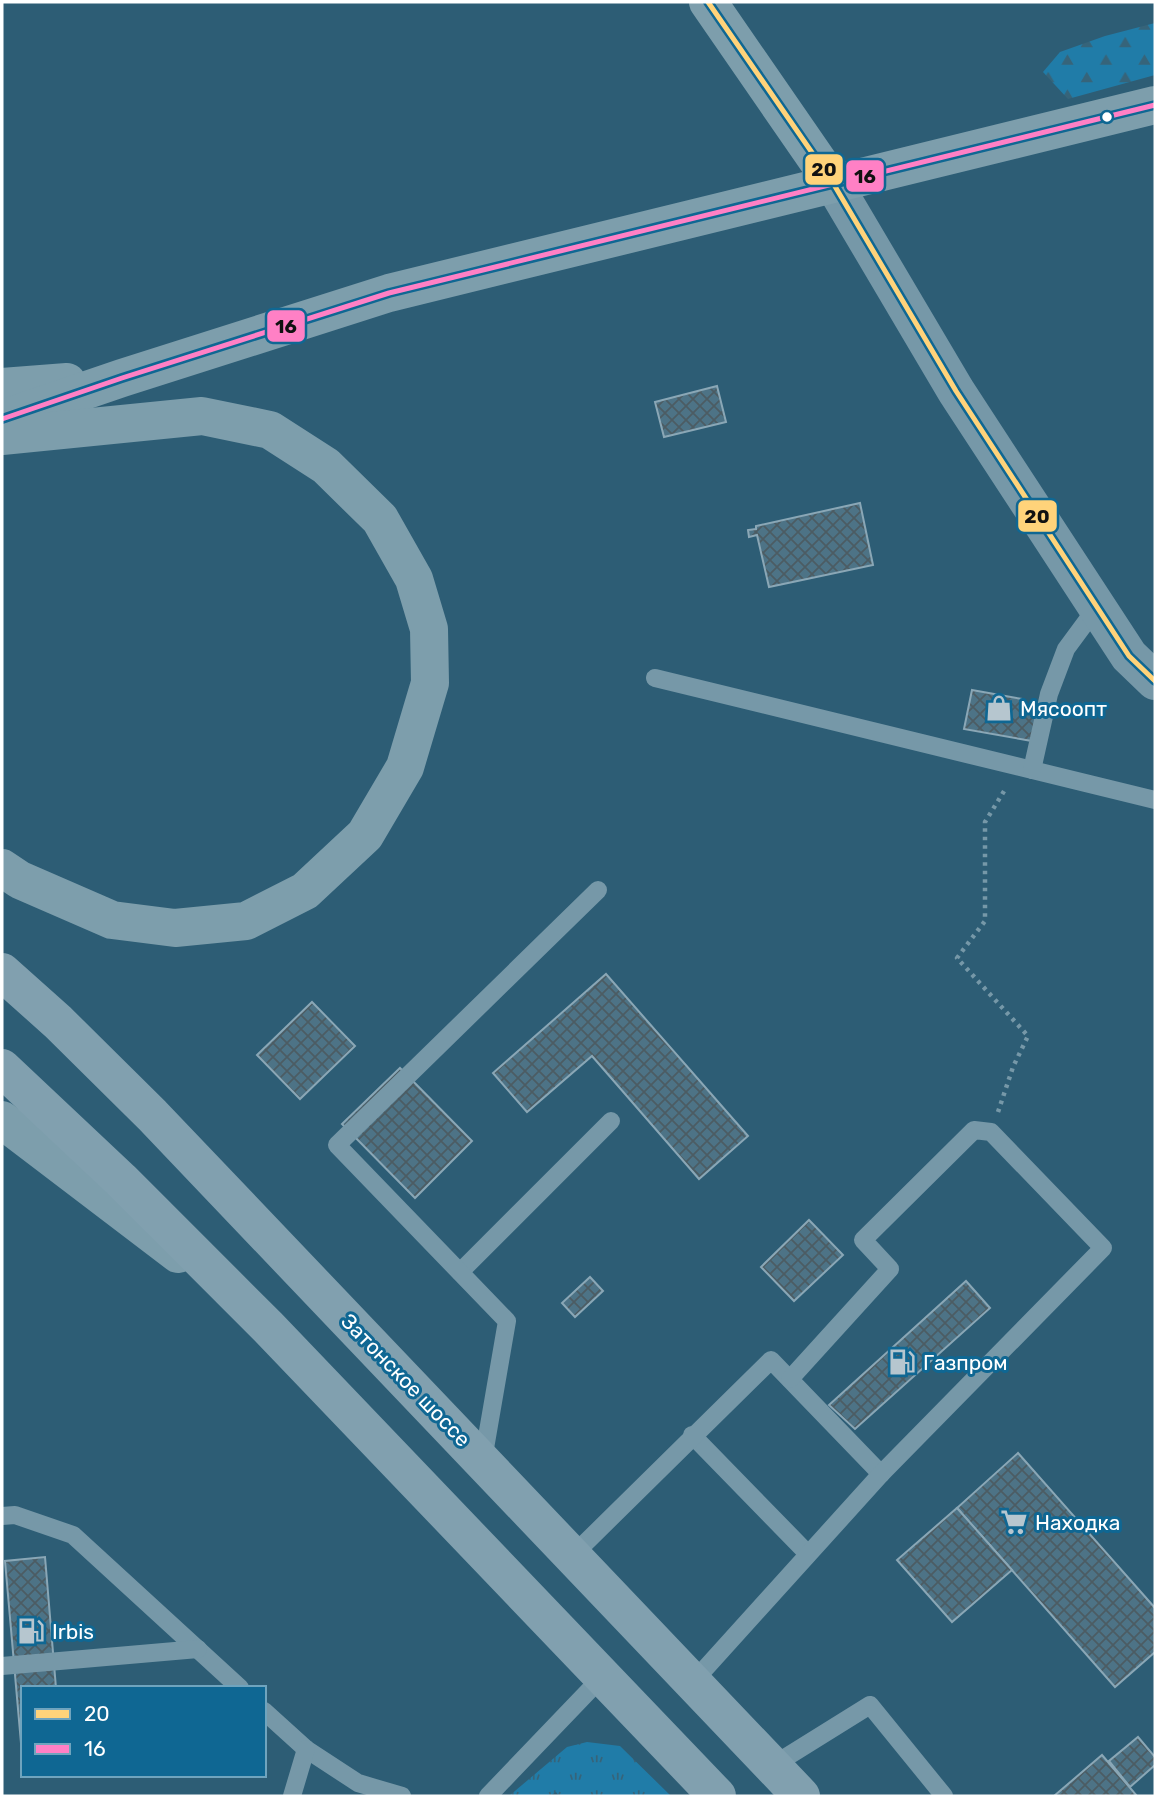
<svg xmlns="http://www.w3.org/2000/svg" width="1157" height="1798" viewBox="0 0 1157 1798" font-family="Rubik,sans-serif">
<style>
.grass{fill:url(#grass-tufts)}
.forest{fill:url(#forest-firs)}
.building{fill:url(#building-cross-hatch);stroke:#8aa7b6;stroke-width:2}
.lines{fill:none;stroke-linecap:round;stroke-linejoin:round}
.path{stroke:#7698a8;stroke-width:4.5;stroke-dasharray:3.5 5;stroke-linecap:butt}
.service{stroke:#7698a8;stroke-width:18}
.tertiary{stroke:#7698a8;stroke-width:38}
.secondary{stroke:#7d9eac;stroke-width:38}
.primary{stroke:#81a0af;stroke-width:38}
.bus-1-casing{stroke:#0f6793;stroke-width:10}
.bus-2-casing{stroke:#0f6793;stroke-width:10}
.bus-1{stroke:#ffd37a;stroke-width:5}
.bus-2{stroke:#ff80c5;stroke-width:5}
.bus-dot{fill:#fff;stroke:#0f6793;stroke-width:2.5}
.labels{text-anchor:middle;dominant-baseline:central;stroke-width:6;stroke-linejoin:round;paint-order:stroke}
.poi-label{font-size:21px;fill:#fff;stroke:#0f6793;text-anchor:start}
.street-label{font-size:21px;fill:#fff;stroke:#0f6793}
.line-badge{stroke:#0f6793;stroke-width:2.5}
.pale-badge-label{font-size:19px;text-anchor:middle;font-weight:bold;fill:#111}
</style>
<defs>
<pattern id="grass-tufts" width="24" height="20" patternUnits="userSpaceOnUse" patternTransform="scale(1.75)"><rect width="24" height="20" fill="#207ca8"/><path d="M3 7l-1-3M5 7V3M7 7l1-3M15 17l-1-3M17 17v-4M19 17l1-3" fill="none" stroke="#36647a"/></pattern>
<pattern id="forest-firs" width="22" height="20" patternUnits="userSpaceOnUse" patternTransform="scale(1.75)"><rect width="22" height="20" fill="#207ca8"/><path d="M5 1l3.5 6h-7zM16 11l3.5 6h-7z" fill="#36647a"/></pattern>
<pattern id="building-cross-hatch" width="8" height="8" patternUnits="userSpaceOnUse" patternTransform="scale(1.75)"><rect width="8" height="8" fill="#4d7386"/><path d="M0 0l8 8M0 8l8-8" fill="none" stroke="#4c5c63"/></pattern>
</defs>
<rect width="100%" height="100%" fill="#2d5d75"/>
<!-- grass -->
<polygon class="grass" points="587,1742 620,1746 671,1796 559,1796 556,1792 550,1796 509,1796 567,1747"/>
<!-- forest -->
<polygon class="forest" points="1155,23 1155,75 1068,99 1043,72 1060,52 1105,36"/>
<!-- building -->
<g class="building">
<polygon points="717,386 726,422 664,437 655,402"/>
<polygon points="860,503 873,565 769,587 757,535 749,537 748,530 756,529 756,526"/>
<polygon points="972,690 1022,699 1036,718 1032,741 964,729"/>
<polygon points="606,974 748,1136 699,1179 592,1056 527,1112 493,1073"/>
<polygon points="312,1002 355,1046 300,1099 257,1055"/>
<polygon points="400,1068 472,1141 415,1198 342,1124"/>
<polygon points="809,1220 843,1255 794,1301 761,1267"/>
<polygon points="590,1277 603,1291 575,1317 562,1303"/>
<polygon points="966,1281 990,1308 855,1429 829,1405"/>
<polygon points="1018,1453 1155,1608 1155,1652 1115,1687 957,1508"/>
<polygon points="957,1508 1012,1570 952,1622 897,1560"/>
<polygon points="45,1557 56,1688 23,1688 23,1743 21,1743 5,1561"/>
<polygon points="1138,1737 1155,1757 1155,1765 1130,1787 1109,1761"/>
<polygon points="1102,1755 1137,1796 1054,1796"/>
</g>
<g class="lines">
<!-- path -->
<polyline class="path" points="998,1112 1013,1067 1028,1036 957,958 985,921 985,822 1006,788"/>
<!-- service -->
<g class="service">
<polyline points="655,678 1155,800"/>
<polyline points="1032,770 1049,694 1066,649 1097,607"/>
<polyline points="460,1272 611,1121"/>
<polyline points="692,1435 808,1554"/>
<polyline points="483,1460 507,1321 337,1145 598,890"/>
<polyline points="2,1516 15,1515 73,1535 240,1688"/>
<polyline points="573,1555 771,1360 881,1474"/>
<polyline points="2,1666 198,1649"/>
<polyline points="693,1682 881,1474 1103,1248 991,1132 974,1130 863,1240 890,1269 790,1379"/>
<polyline points="264,1711 306,1749 358,1783 402,1796"/>
<polyline points="772,1766 870,1705 944,1796"/>
<polyline points="292,1796 306,1749"/>
<polyline points="488,1796 602,1677"/>
</g>
<!-- tertiary -->
<polyline class="tertiary" points="833,183 956,391 1129,656 1155,681"/>
<!-- secondary -->
<g class="secondary">
<polyline points="708,2 833,183"/>
<polyline points="2,387 67,382"/>
<polyline points="2,419 122,378 389,293 1155,105"/>
<polyline points="2,436 202,416 270,430 326,466 380,519 414,579 429,629 430,683 405,767 365,835 305,891 246,921 175,928 112,920 20,880 2,868"/>
<polyline points="2,1120 178,1254"/>
</g>
<!-- primary -->
<g class="primary">
<polyline points="2,972 58,1022 152,1115 801,1796"/>
<polyline points="2,1068 121,1180 268,1327 717,1796"/>
</g>
<!-- bus-1 casing -->
<g class="bus-1-casing">
<polyline id="bus-1" points="708,2 833,183 956,391 1129,656 1155,681"/>
</g>
<!-- bus-2 casing -->
<g class="bus-2-casing">
<polyline id="bus-2" points="2,419 122,378 389,293 1155,105"/>
</g>
<!-- bus-1 -->
<use href="#bus-1" class="bus-1"/>
<!-- bus-2 -->
<use href="#bus-2" class="bus-2"/>
</g>
<!-- icons -->
<defs>
<g id="shop-bare" transform="scale(2.1)"><path d="M-5-2.5h2.3a2.7 3.5 0 0 1 5.4 0H5L5.5 6h-11ZM-1.5-2.5h3a1.5 2.3 0 0 0-3 0Z" fill="#b6c6cf" stroke="#0f6793" stroke-width="2.5" paint-order="stroke"/></g>
<g id="fuel-bare" transform="scale(2.1)"><path d="M-5.5-6h7V0h2V4h1.3V-2.5L3-4.5l.8-.8L6-3V5H2.5V1h-1V6h-7ZM-4.2-4.7v3.2H.2V-4.7Z" fill="#b6c6cf" stroke="#0f6793" stroke-width="2.5" paint-order="stroke"/></g>
<g id="supermarket-bare" transform="scale(2.1)"><path d="M-6-5.5h2.5l.6 2H6L4.5 2H-2.5L-4.4-4H-6ZM-1.5 3.2a1.3 1.3 0 1 0 .1 0ZM3 3.2a1.3 1.3 0 1 0 .1 0Z" fill="#b6c6cf" stroke="#0f6793" stroke-width="2.5" paint-order="stroke"/></g>
</defs>
<g fill-rule="evenodd">
<use href="#shop-bare" x="999" y="708"/>
<use href="#fuel-bare" x="902" y="1362"/>
<use href="#supermarket-bare" x="1014" y="1522"/>
<use href="#fuel-bare" x="31" y="1631"/>
</g>
<!-- markers -->
<circle class="bus-dot" cx="1107" cy="117" r="6"/>
<g class="labels">
<!-- poi labels -->
<g class="poi-label">
<text x="1020" y="708">Мясоопт</text>
<text x="923" y="1362">Газпром</text>
<text x="1035" y="1522">Находка</text>
<text x="52" y="1631">Irbis</text>
</g>
<!-- street labels -->
<g class="street-label">
<text transform="translate(406 1380) rotate(46)">Затонское шоссе</text>
</g>
</g>
<g class="line-badge">
<rect x="804" y="153" width="40" height="33" rx="7" fill="#ffd37a"/>
<rect x="845" y="159" width="40" height="34" rx="7" fill="#ff80c5"/>
<rect x="266" y="309" width="40" height="34" rx="7" fill="#ff80c5"/>
<rect x="1017" y="499" width="41" height="34" rx="7" fill="#ffd37a"/>
</g>
<g class="pale-badge-label">
<text x="824" y="176">20</text>
<text x="865" y="183">16</text>
<text x="286" y="333">16</text>
<text x="1037" y="523">20</text>
</g>
<!-- border -->
<rect width="1157" height="1798" fill="none" stroke="#ffffff" stroke-width="7"/>
<!-- legend -->
<rect x="21" y="1686" width="245" height="91" fill="#0f6793" stroke="#6fa4be" stroke-width="2"/>
<rect x="35" y="1709" width="35" height="10" fill="#ffd37a" stroke="#6fa4be" stroke-width="2"/>
<text x="84" y="1721" font-size="21" fill="#ffffff">20</text>
<rect x="35" y="1744" width="35" height="10" fill="#ff80c5" stroke="#6fa4be" stroke-width="2"/>
<text x="84" y="1756" font-size="21" fill="#ffffff">16</text>
</svg>
